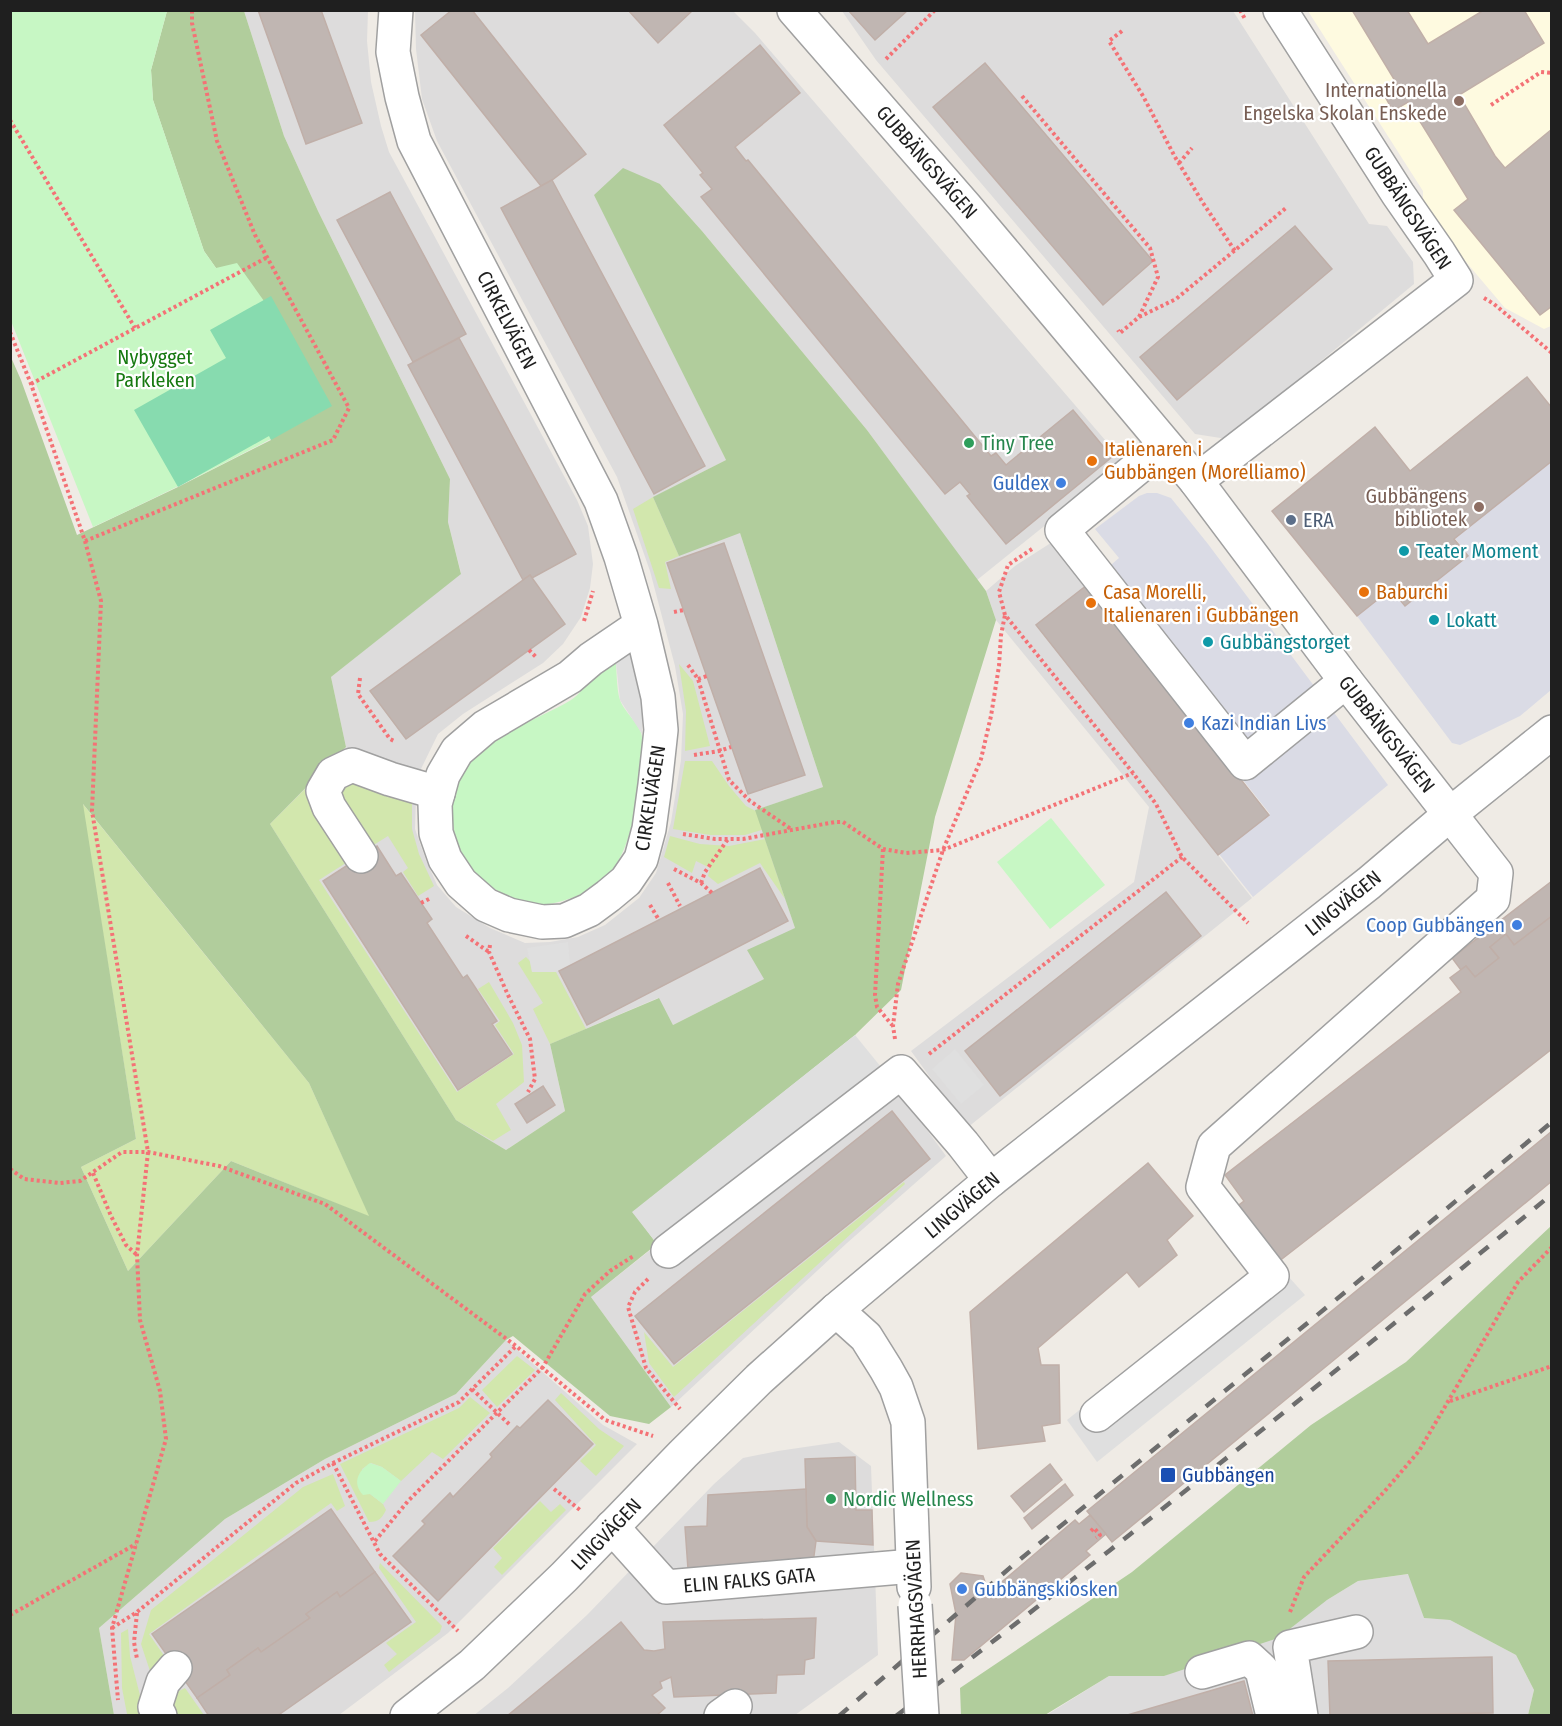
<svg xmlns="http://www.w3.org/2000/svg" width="1562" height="1726" viewBox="0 0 1562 1726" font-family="'Fira Sans Condensed',sans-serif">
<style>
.residential{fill:#dddcdc}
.education{fill:#fefae0}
.grass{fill:#d2e7ad}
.forest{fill:#b1cd9c;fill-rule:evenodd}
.park{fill:#c7f7c4}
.pitch{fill:#87dbaf}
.parking{fill:#dfdfdf}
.plaza{fill:#dadbe5}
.building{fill:#c0b6b2;stroke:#c0afa8;stroke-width:1.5}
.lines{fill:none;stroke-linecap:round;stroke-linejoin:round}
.minor-casing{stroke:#a0a0a0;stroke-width:36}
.path{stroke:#f47276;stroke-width:4;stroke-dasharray:3 3;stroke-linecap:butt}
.minor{stroke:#fff;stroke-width:33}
.rail{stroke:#6d6d6d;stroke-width:4.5;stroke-dasharray:12 12;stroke-linecap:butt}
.minor-bridge-casing{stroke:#a0a0a0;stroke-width:36;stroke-linecap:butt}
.minor-bridge{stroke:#fff;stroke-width:33}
.education-dot{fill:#8d6e63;stroke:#fff;stroke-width:2}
.leisure-dot{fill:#2e9e5b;stroke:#fff;stroke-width:2}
.food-dot{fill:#e8710a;stroke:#fff;stroke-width:2}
.shop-dot{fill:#3f7fe0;stroke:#fff;stroke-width:2}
.service-dot{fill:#5c6f8a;stroke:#fff;stroke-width:2}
.culture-dot{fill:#0f9aa8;stroke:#fff;stroke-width:2}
.transit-dot{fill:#1a4fb4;stroke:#fff;stroke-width:2}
.labels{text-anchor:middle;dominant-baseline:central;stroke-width:4.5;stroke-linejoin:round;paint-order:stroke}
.education-label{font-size:20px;fill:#785e54;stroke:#fff;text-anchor:end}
.street-label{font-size:20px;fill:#1f1f1f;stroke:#fff}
.park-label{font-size:20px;fill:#167910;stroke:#fff}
.leisure-label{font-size:20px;fill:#27864d;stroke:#fff;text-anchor:start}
.food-label{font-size:20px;fill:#c56008;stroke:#fff;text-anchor:start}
.shop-label{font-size:20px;fill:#366cbe;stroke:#fff;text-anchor:end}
.service-label{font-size:20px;fill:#4e5e75;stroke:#fff;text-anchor:start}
.culture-label{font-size:20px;fill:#0d838f;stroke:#fff;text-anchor:start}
.transit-label{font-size:20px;fill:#164399;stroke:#fff;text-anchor:start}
</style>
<rect width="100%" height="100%" fill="#efebe5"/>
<!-- residential -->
<g class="residential">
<polygon points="244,11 368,11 367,41 371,82 381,126 389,152 577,500 588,526 593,564 590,588 581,617 563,644 543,663 463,714 438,734 420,771 416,798 415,829 426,860 437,885 456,907 490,928 525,943 550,942 578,937 605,925 639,898 656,873 671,822 681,760 683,714 675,666 650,571 617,477 437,141 422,99 416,49 415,11 733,11 755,33 1124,462 977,580 867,430 702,231 660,184 595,194 726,460 654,497 740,533 823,787 756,810 795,928 764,979 673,1025 658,998 550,1044 565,1111 506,1150 456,1120 270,824 346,747 331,677 461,573 448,522 450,479 318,211 284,136"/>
<polygon points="842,11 1233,11 1369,224 1387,226 1413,262 1414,284 1227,439 1195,434 876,60"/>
<polygon points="1057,539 1087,585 1269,815 1218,855 1252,898 967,1128 911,1051 1134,882 1149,807 996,620 986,591 1015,566"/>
<polygon points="881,1067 946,1156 847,1243 671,1407 591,1297"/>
<polygon points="506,1340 603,1425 637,1444 448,1633 339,1715 114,1715 99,1628 225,1519 325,1459 456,1394"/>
<polygon points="839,1442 871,1466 878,1655 795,1715 473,1716 508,1688 587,1615 714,1484 743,1458 778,1451"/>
<polygon points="1409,1574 1424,1618 1450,1620 1516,1655 1534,1690 1528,1715 1045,1716 1109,1676 1164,1676 1327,1600 1358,1581"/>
</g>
<!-- education -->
<polygon class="education" points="1308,11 1551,11 1551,326 1544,329 1505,308 1423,211 1423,191"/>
<!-- grass -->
<g class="grass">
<polygon points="653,497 679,556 665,562 671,589 659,588 633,509"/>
<polygon points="679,664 693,681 710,746 685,751 686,711"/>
<polygon points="685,761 712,761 729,786 746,806 781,824 745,835 710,835 673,829"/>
<polygon points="354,779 412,796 412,829 419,854 434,886 418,896 403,872 408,868 388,836 372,846 361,823 355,826 337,794 343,782"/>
<polygon points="308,786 310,799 349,861 319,880 457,1092 514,1054 495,1025 500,1021 478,989 489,982 513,1023 522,1045 524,1082 496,1104 511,1130 493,1141 456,1120 270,824"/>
<polygon points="82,803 309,1083 370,1217 231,1161 128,1271 81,1167 136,1139"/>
<polygon points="670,836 700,844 729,846 765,839 785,899 760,863 718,884 708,876 710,868 696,861 692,873 664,857"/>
<polygon points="526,957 531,962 532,972 556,972 586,1029 550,1044 533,1009 543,1003 518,963"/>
<polygon points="904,1182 905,1184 674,1397 649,1363 644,1332 673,1367"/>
<polygon points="517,1356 535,1370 497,1407 482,1390"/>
<polygon points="561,1393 599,1429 624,1446 596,1476 580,1461 596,1445 555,1400"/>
<path d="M470 1397 490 1413 443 1459 432 1452 401 1481 382 1467 371 1463 362 1469 370 1494 383 1504 386 1510C382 1518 379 1522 369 1522L340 1464 459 1408Z"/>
<polygon points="333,1474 345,1506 337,1511 331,1503 149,1634 167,1660 150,1671 141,1644 151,1610 303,1487"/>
<polygon points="540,1501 551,1512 560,1504 566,1510 502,1575 494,1567 502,1558 493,1548"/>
<polygon points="380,1563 442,1626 440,1632 389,1672 384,1665 397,1654 386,1643 416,1622 379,1568"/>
<polygon points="128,1629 130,1656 145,1715 127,1715 127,1714 122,1688 121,1633"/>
<polygon points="185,1688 204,1715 173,1715 170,1709 175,1693"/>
</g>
<!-- forest -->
<g class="forest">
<path d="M167 11H244L284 136 318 211 450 479 448 522 461 574 331 677 346 747 270 824 456 1120 506 1150 565 1111 550 1044 659 998 673 1025 764 979 747 950 795 928 755 810 823 787 740 533 679 556 653 497 726 460 594 195 623 168 660 184 702 231 867 430 986 591 996 620 935 817 901 990 855 1035 633 1212 657 1244 591 1297 671 1407 649 1424 610 1416 513 1336 506 1340 456 1394 325 1459 225 1519 99 1628 114 1715H11L10 355 21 380 77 535 178 487 271 440 216 268 204 251 153 100 151 70ZM83 804 309 1083 369 1216 231 1161 128 1271 81 1167 136 1139Z"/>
<polygon points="1551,1226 1551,1715 1528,1715 1534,1690 1516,1655 1450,1620 1424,1618 1408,1574 1358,1581 1327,1600 1278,1638 1164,1676 1109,1676 1045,1715 961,1715 960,1688 1132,1572 1311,1425 1406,1362"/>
</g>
<!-- park -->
<g class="park">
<path d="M11 11H167L151 70 153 100 204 251 216 268 237 263 269 308 322 411C247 453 171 491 93 527L11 321Z"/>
<path d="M615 654C617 666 616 689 620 700 624 712 642 726 642 738 641 776 636 839 613 869 603 882 591 890 577 896 564 901 547 906 533 905 524 904 515 900 507 896 457 872 437 816 465 767 483 737 542 718 571 700 579 695 584 687 590 680 598 671 607 663 615 654Z"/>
<polygon points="1051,818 1105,885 1050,929 997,862"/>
<path d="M370 1463 382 1467 401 1481 383 1504 370 1494 363 1495C352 1483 358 1471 370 1463Z"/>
</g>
<!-- pitch -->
<polygon class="pitch" points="271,296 332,406 271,440 269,436 178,487 134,410 226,358 210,330"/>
<!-- parking -->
<g class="parking">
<polygon points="643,649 642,734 620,700 615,654"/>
<polygon points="568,942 570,965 556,972 532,972 527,948"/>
<polygon points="855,1035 881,1067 657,1244 632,1212"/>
<polygon points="955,1049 984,1085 961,1104 932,1069"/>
<polygon points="1271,1257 1305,1295 1097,1462 1067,1420"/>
</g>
<!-- plaza -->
<g class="plaza">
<polygon points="1551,461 1551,690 1520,716 1460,745 1452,743 1357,616 1391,589 1405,606 1468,556 1455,538"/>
<polygon points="1147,493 1157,493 1171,498 1208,544 1388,785 1253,897 1219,854 1270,814 1088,585 1119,558 1095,529 1139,496"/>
</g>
<!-- building -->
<g class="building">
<polygon points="258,10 321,10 362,123 306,144"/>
<polygon points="452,10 472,10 586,154 552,180 541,186 421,35"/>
<polygon points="628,10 693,10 658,43"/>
<polygon points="848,10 908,10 875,40"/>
<polygon points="1352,10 1407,10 1428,44 1484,10 1524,10 1544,43 1459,95 1495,156 1505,168 1552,129 1552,306 1540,315 1454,210 1468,199 1408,102 1393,111 1383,93 1397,84"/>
<polygon points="760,45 800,93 735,147 746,161 748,160 991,456 996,453 1006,465 1073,410 1112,457 1006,544 967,496 970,494 960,482 945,494 701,197 712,189 700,175 703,173 664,125"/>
<polygon points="985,63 1153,261 1103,305 933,107"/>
<polygon points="552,180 705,466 654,494 501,208"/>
<polygon points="390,192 466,334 413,362 337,220"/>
<polygon points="1295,226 1332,269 1177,400 1140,357"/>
<polygon points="459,338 576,554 532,578 530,575 523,580 408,365"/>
<polygon points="1527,377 1552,408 1552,461 1454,539 1468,556 1405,606 1391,589 1357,616 1272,511 1375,427 1410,471"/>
<polygon points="724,543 805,775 748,794 667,563"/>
<polygon points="530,575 565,624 406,739 370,691"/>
<polygon points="1087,585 1269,815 1218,855 1036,625"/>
<polygon points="377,846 396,876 401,873 432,919 427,923 463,978 467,975 473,984 497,1021 492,1024 512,1054 458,1090 323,881"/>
<polygon points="760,868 788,921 587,1025 559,971"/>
<polygon points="1552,881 1552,916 1514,945 1506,934 1490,947 1499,958 1475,977 1466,966 1461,970 1452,958"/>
<polygon points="1166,892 1201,936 1000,1096 965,1051"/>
<polygon points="1552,916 1552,1049 1278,1262 1235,1208 1244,1201 1225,1175 1461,992 1450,978 1466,966 1475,977 1499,958 1490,947 1506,934 1514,945"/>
<polygon points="543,1086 555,1105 527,1123 515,1104"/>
<polygon points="892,1111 930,1159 674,1364 635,1316"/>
<polygon points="1552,1131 1552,1181 1112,1542 1087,1511"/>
<polygon points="1148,1163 1193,1216 1167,1240 1177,1255 1139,1287 1127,1272 1038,1348 1041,1365 1059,1365 1060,1423 1042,1426 1045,1441 978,1449 970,1312"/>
<polygon points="548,1400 593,1444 438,1601 393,1556 425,1524 422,1521 450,1493 453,1497 492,1457 490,1454 517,1426 520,1428"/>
<polygon points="855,1457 856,1510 872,1510 873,1545 816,1541 807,1527 805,1459"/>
<polygon points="1050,1464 1062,1480 1024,1512 1011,1496"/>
<polygon points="1065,1484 1073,1495 1032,1529 1024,1518"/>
<polygon points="806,1489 807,1527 816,1541 813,1563 688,1569 685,1527 707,1526 708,1495"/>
<polygon points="331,1509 375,1572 340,1597 337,1592 306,1614 310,1618 261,1652 258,1648 227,1670 230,1675 197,1698 152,1634"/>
<polygon points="1090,1515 1106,1534 1086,1551 1090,1555 964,1660 952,1660 956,1614 950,1584 961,1573 983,1576 987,1588 991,1591 1075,1520 1079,1524"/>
<polygon points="375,1572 411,1622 277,1716 209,1716 197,1698 230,1675 227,1670 258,1648 261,1652 310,1618 306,1614 337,1592 340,1597"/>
<polygon points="816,1618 814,1658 805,1660 804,1674 777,1675 776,1693 674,1697 671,1677 660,1682 662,1688 652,1695 665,1708 656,1716 507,1716 621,1622 644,1650 654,1651 665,1649 663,1622"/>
<polygon points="1492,1657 1493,1713 1330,1716 1328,1661"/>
<polygon points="1244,1681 1253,1716 1124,1716"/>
</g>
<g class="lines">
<!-- minor casing -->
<g class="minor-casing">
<g id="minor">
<polyline points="396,10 393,52 402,97 414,141 601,501 621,557 641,625 658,697 661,730 655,785 649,829 641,859 626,881 608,896 589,910 564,921 542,922 509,915 486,905 461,883 445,859 436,833 435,804 443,775 457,751 485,727 570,677 591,659 641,625"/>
<polyline points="794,10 965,206 1196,481 1346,681 1496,873 1493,899 1214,1146 1203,1187 1272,1276 1097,1415"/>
<polyline points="1165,445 1062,530 1245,763 1346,681"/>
<polyline points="1196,481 1456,280 1439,253 1398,194 1280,10"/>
<polyline points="361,856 329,807 323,791 333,774 352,765 390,779 438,793"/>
<polyline points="668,1251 901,1072 963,1144 991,1180"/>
<polyline points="836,1310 866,1337 886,1369 896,1387 908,1422 914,1587"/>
<polyline points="612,1527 666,1587 913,1566"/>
<polyline points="1202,1672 1249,1658 1262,1670 1273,1716"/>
<polyline points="160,1716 155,1707 163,1682 175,1668"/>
<polyline points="407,1716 472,1665 564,1577 683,1454 759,1379 836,1310 991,1180 1369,883 1449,815 1552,732"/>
<polyline points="721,1716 735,1706"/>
<polyline points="1301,1716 1290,1647 1356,1632"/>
</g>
</g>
<!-- path -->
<g class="path">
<polyline points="1240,10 1245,19"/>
<polyline points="1122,31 1109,41 1143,96 1175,157 1203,203 1235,251"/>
<polyline points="886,59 935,10"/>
<polyline points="1022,96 1150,248 1158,277 1139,317 1120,333 1118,330"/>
<polyline points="1491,105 1541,72 1552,73"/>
<polyline points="10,120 135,328"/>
<polyline points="1179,163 1192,148"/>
<polyline points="1484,298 1494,304 1552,353"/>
<polyline points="1139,317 1176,299 1286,208"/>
<polyline points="10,332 31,384 85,541 101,601 92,811 148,1152 137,1255 140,1320 160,1391 166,1439 112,1628 118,1700"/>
<polyline points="31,384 266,258"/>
<polyline points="85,541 333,440 349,408 255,235 217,141 192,23 192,10"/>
<polyline points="1032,549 1008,565 999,592 1005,615 1133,773 1156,804 1182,857 1248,923"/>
<polyline points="674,612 684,610"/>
<polyline points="584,621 593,591"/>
<polyline points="529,650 536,657"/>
<polyline points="688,665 698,679 729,780 750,801 791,829"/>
<polyline points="360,678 358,694 390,739 394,741"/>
<polyline points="698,679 707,676"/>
<polyline points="694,755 719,751 731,747"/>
<polyline points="683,834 715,839 743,839 835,822 843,822 883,849 906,853 943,850 1133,773"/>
<polyline points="883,849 875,995 877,1007 892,1025"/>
<polyline points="674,869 701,883 712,893"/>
<polyline points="668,883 680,906"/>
<polyline points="701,883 705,872 728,839"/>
<polyline points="421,903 431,898"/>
<polyline points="650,905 659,920"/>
<polyline points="466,936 489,952"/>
<polyline points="490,945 489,952 508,995 530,1039 535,1079 528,1092"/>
<polyline points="895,1039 893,1026 898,984 943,850 981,759 991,716 999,666 1001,635 1005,615"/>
<polyline points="929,1054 1182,857"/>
<polyline points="10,1169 24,1179 60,1183 80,1181 122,1152 148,1152 219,1166 325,1204 516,1346 605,1420 653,1436"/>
<polyline points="93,1173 111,1216 126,1245 137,1255"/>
<polyline points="648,1279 635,1292 628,1307 646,1368 680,1409"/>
<polyline points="472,1389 510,1425"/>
<polyline points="1450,1401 1552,1366"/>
<polyline points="333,1463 380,1554 458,1631"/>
<polyline points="554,1489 580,1510"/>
<polyline points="1091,1531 1094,1528 1100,1535 1096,1538"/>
<polyline points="375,1541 408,1501 543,1367 585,1294 610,1271 635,1255"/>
<polyline points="1290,1612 1304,1577 1384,1492 1419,1451 1518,1282 1552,1247"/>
<polyline points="137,1613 134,1642 137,1659"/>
<polyline points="10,1615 136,1544"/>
<polyline points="112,1628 137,1612 296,1483 333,1463 459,1402 516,1346"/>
</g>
<!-- minor -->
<use href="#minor" class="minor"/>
<!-- rail -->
<g class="rail">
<polyline points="839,1716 1012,1566 1552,1122"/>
<path d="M896 1716C1118 1546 1337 1372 1552 1194"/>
</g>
<!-- minor-bridge casing -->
<g class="minor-bridge-casing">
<polyline id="minor-bridge" points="915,1605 922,1716"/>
</g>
<!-- minor-bridge -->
<use href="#minor-bridge" class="minor-bridge"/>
</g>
<!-- markers -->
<g class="education-dot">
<circle cx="1459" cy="101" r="6"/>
<circle cx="1479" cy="507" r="6"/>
</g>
<g class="leisure-dot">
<circle cx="969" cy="443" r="6"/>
<circle cx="831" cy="1499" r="6"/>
</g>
<g class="food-dot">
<circle cx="1092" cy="461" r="6"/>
<circle cx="1364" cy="592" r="6"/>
<circle cx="1091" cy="603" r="6"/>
</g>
<g class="shop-dot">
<circle cx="1061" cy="483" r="6"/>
<circle cx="1189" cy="723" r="6"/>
<circle cx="1517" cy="925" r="6"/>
<circle cx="962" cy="1589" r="6"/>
</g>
<circle class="service-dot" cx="1291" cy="520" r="6"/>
<g class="culture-dot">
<circle cx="1404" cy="551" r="6"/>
<circle cx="1434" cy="620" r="6"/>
<circle cx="1208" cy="642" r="6"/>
</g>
<rect class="transit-dot" x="1160" y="1467" width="16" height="16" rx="3"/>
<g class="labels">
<!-- education labels -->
<g class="education-label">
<text x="1447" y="90">Internationella<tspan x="1447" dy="23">Engelska Skolan Enskede</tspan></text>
<text x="1467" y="496">Gubbängens<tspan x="1467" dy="23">bibliotek</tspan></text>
</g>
<!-- street labels -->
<g class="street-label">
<text transform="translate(927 162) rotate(49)">GUBBÄNGSVÄGEN</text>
<text transform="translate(1408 208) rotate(57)">GUBBÄNGSVÄGEN</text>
<text transform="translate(507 320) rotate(63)">CIRKELVÄGEN</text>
<text transform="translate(1387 734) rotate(52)">GUBBÄNGSVÄGEN</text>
<text transform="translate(650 798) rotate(-81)">CIRKELVÄGEN</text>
<text transform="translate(1343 903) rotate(-39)">LINGVÄGEN</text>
<text transform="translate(962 1205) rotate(-40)">LINGVÄGEN</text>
<text transform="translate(606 1534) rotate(-46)">LINGVÄGEN</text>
<text transform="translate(749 1580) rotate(-5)">ELIN FALKS GATA</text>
<text transform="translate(916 1609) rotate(-93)">HERRHAGSVÄGEN</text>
</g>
<!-- park labels -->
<g class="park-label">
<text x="155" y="357">Nybygget<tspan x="155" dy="23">Parkleken</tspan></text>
</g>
<!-- leisure labels -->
<g class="leisure-label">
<text x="981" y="443">Tiny Tree</text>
<text x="843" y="1499">Nordic Wellness</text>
</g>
<!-- food labels -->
<g class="food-label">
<text x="1104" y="449">Italienaren i<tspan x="1104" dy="23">Gubbängen (Morelliamo)</tspan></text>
<text x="1103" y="592">Casa Morelli,<tspan x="1103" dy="23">Italienaren i Gubbängen</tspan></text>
<text x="1376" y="592">Baburchi</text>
</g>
<!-- shop labels -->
<g class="shop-label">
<text x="1049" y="483">Guldex</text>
<text x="1201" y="723" text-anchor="start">Kazi Indian Livs</text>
<text x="1505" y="925">Coop Gubbängen</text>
<text x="974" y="1589" text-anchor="start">Gubbängskiosken</text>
</g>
<!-- service labels -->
<g class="service-label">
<text x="1303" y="520">ERA</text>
</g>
<!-- culture labels -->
<g class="culture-label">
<text x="1416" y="551">Teater Moment</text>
<text x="1446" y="620">Lokatt</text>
<text x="1220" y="642">Gubbängstorget</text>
</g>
<!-- transit labels -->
<g class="transit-label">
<text x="1182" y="1475">Gubbängen</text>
</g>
</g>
<!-- border -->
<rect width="1562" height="1726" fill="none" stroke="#1f1f1f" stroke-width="24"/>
</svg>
